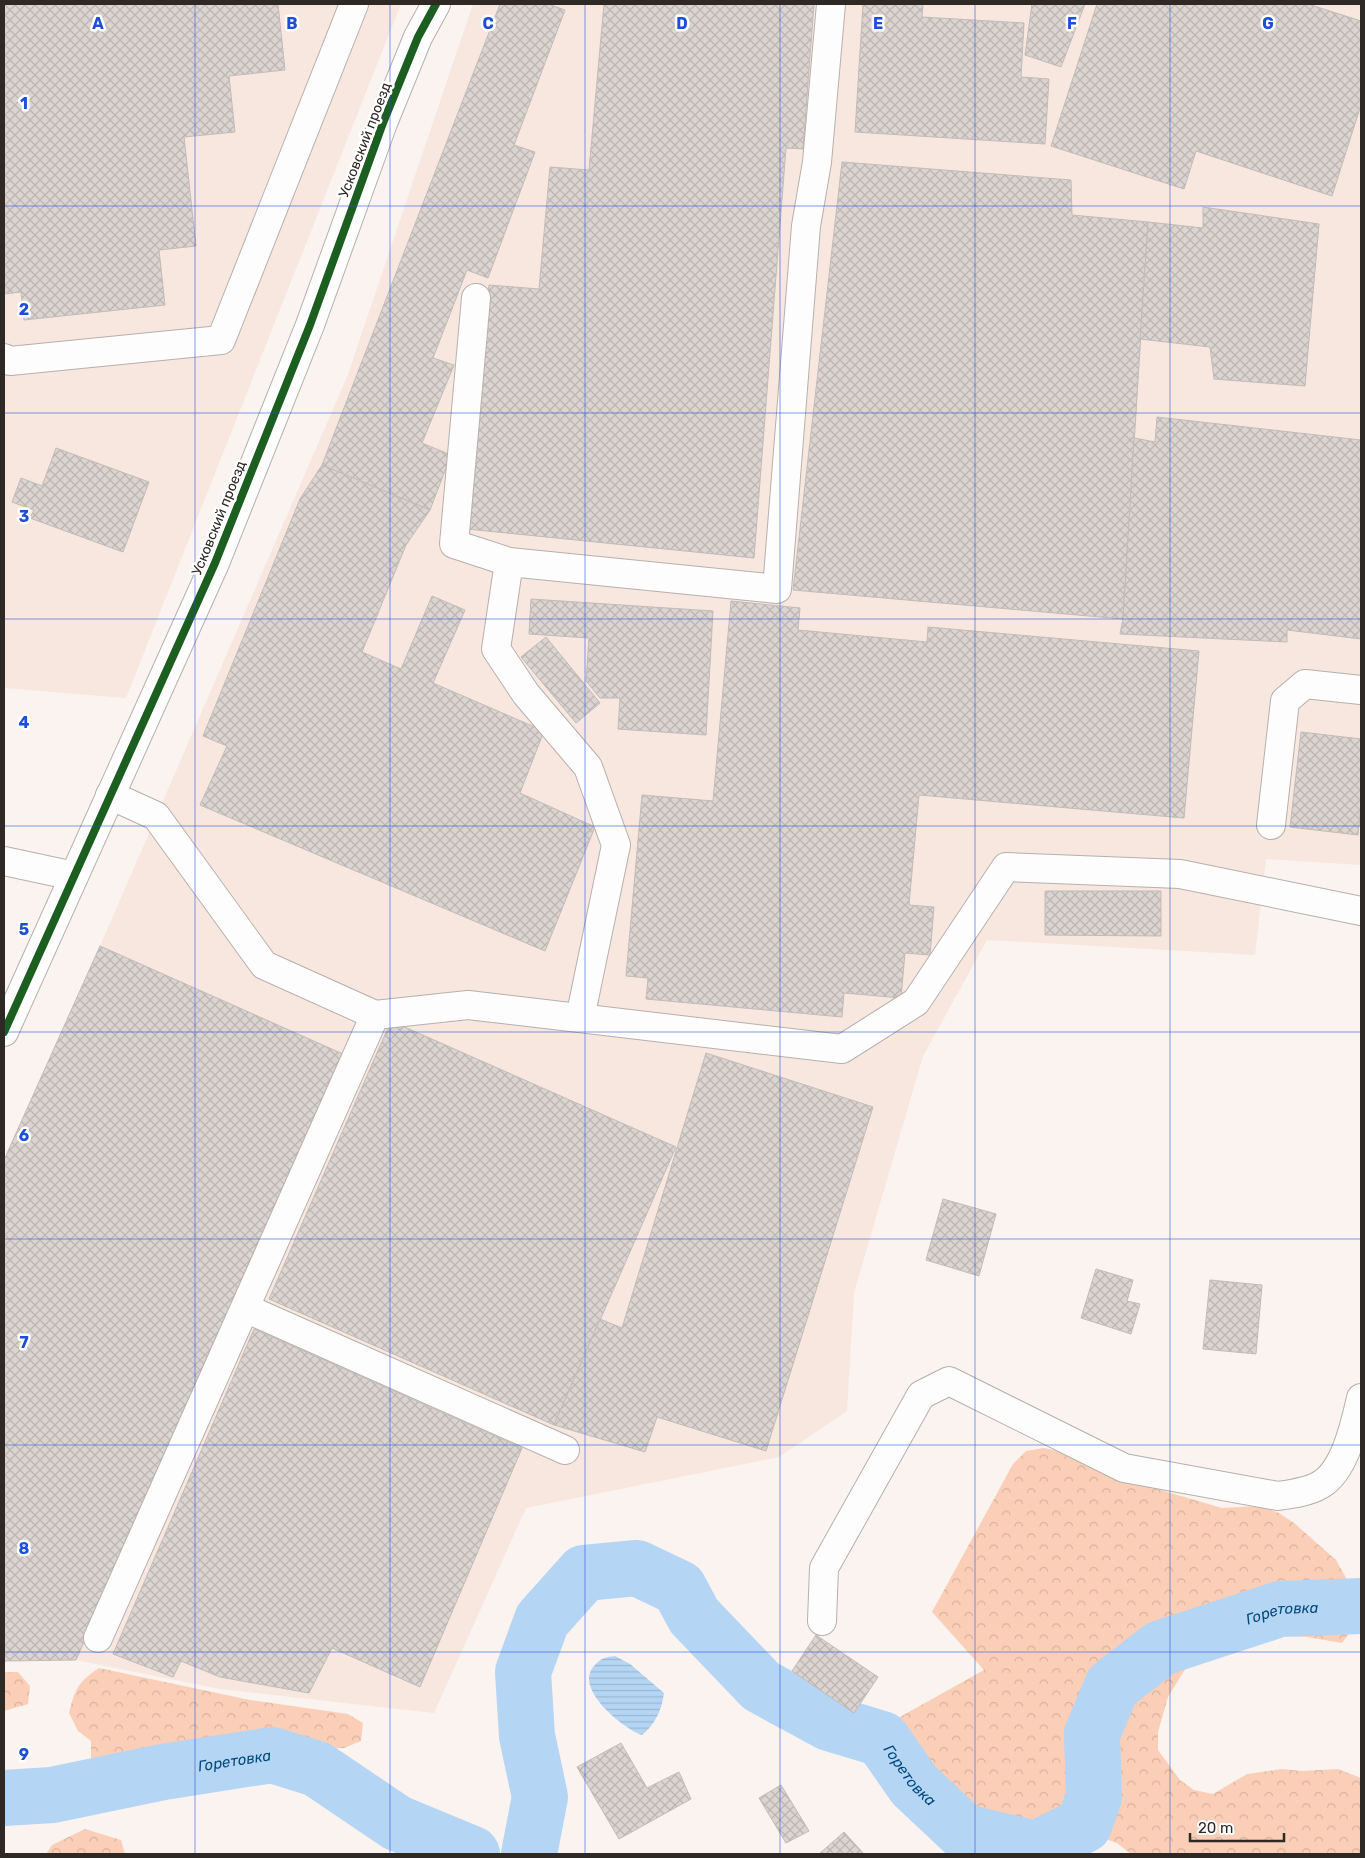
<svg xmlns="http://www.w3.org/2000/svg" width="1365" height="1858" viewBox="0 0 1365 1858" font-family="Rubik,sans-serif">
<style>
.built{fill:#f7e7df}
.forest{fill:url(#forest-crowns)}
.water{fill:url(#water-rules)}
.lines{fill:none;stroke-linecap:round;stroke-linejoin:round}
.river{stroke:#b5d5f4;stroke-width:56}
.building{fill:url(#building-cross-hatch);stroke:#c2bbb8}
.minor-casing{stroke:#b6b0ad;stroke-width:30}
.minor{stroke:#fefdfd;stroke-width:28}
.cycleway-casing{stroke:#fff;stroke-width:11}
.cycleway{stroke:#1b5e20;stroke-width:8}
.grid{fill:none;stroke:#1d4ed8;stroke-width:1;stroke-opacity:0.55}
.labels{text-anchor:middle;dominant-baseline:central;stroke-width:5;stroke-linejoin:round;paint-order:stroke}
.street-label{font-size:14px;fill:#2f2925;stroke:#fff}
.water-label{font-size:15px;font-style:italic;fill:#004a7d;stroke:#fff}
.grid-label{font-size:16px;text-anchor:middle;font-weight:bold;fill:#1d4ed8;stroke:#fff;stroke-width:5;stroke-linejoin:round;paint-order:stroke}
</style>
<defs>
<pattern id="forest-crowns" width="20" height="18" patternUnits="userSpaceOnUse" patternTransform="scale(1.25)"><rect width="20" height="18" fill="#fbcfb7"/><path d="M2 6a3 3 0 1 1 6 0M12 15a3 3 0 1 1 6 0" fill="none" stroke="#d7b29d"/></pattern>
<pattern id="water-rules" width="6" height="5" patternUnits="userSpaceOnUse" patternTransform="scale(1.25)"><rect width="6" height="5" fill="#b5d5f4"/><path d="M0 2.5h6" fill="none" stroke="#9cb7d1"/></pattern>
<pattern id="building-cross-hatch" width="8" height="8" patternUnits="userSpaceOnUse" patternTransform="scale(1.25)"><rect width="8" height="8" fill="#dbd4d1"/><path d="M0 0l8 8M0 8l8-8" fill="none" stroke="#bcb6b3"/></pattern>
</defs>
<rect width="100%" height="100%" fill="#faf3f0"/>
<!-- built -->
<g class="built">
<polygon points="4,4 401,4 126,698 4,688"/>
<polygon points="473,4 1361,4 1361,865 1266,859 1255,955 987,940 923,1056 854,1293 847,1411 779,1457 526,1508 434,1713 220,1689 76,1660 4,1661 4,1160 100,946 347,377"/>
</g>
<!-- forest -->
<g class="forest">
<polygon points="1044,1448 1062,1452 1113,1476 1222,1508 1259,1506 1279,1513 1294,1523 1336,1560 1345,1576 1357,1610 1353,1628 1342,1643 1307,1637 1271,1635 1234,1639 1187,1666 1168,1697 1158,1732 1158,1750 1180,1780 1194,1790 1213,1794 1247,1774 1282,1769 1302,1771 1338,1769 1361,1778 1361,1854 1131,1854 1117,1843 1100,1837 1069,1837 1050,1840 1032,1834 1014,1833 998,1826 979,1825 964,1816 953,1801 908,1750 882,1727 984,1670 932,1612 1013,1464 1026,1451"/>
<path d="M99 1668 250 1700 348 1714 363 1723 361 1741 344 1748 323 1749H270L233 1744 193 1746 161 1759 91 1760V1741L78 1731 69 1713C75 1689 78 1682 99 1668Z"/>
<polygon points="4,1672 18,1672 30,1686 28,1704 4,1711"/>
<polygon points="85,1829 121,1840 125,1854 46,1854 52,1845"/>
</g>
<!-- water -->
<path class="water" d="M615 1656 630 1664 664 1693C662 1709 655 1725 642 1735 622 1728 572 1687 595 1665 601 1658 606 1657 615 1656Z"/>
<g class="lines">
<!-- river -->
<g class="river">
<path id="s1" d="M4 1798 52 1795 163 1772 272 1755 317 1769 397 1823 472 1854"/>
<path id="s2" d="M529 1854 540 1797 527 1736 523 1672 542 1620 584 1573 637 1568 679 1588 694 1616 761 1686 829 1723 882 1739 914 1785 964 1832 1036 1849 1084 1825 1094 1797 1092 1734 1112 1686 1161 1648 1280 1609 1361 1606"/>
</g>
</g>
<!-- building -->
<g class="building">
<polygon points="4,4 278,4 285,70 229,76 235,132 184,137 196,246 159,250 165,305 24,320 21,292 4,294"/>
<polygon points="500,4 548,4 565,10 514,145 535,152 488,278 467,270 433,358 454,365 422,443 451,455 430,510 322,465"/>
<polygon points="604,4 814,4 803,149 786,148 754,558 467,529 489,285 539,289 550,167 589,170"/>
<polygon points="863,4 923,4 922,17 1024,23 1021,77 1049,79 1045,144 855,132"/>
<polygon points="1032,4 1085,4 1061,67 1025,55"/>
<polygon points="1097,4 1308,4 1361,21 1361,105 1332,196 1196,151 1184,189 1051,146"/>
<polygon points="842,162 1071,180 1072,215 1148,222 1123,619 793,590"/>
<polygon points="1203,207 1319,224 1305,386 1214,379 1210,347 1140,339 1148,222 1203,228"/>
<polygon points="1157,417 1361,440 1361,639 1287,630 1287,642 1120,634 1123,619 1134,438 1155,442"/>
<polygon points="56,448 149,482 123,552 30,518 34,510 12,502 21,478 42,486"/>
<polygon points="322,465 430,510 406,545 362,652 401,669 432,596 465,610 433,683 544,731 520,793 595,827 545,951 200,805 227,746 203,736 300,499"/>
<polygon points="531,599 713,611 706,735 618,729 620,698 600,698 586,681 589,638 529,634"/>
<polygon points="731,601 800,608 798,630 927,642 928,627 1199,651 1184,818 919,795 909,905 934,907 930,955 905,953 901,998 844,993 842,1017 646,999 648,978 626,976 642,795 713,801"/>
<polygon points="546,637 600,703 576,723 521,657"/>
<polygon points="1301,732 1361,739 1361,805 1358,835 1290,827"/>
<polygon points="1045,891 1161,891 1161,936 1045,935"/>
<polygon points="100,946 343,1054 76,1660 4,1661 4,1160"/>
<polygon points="391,1021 676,1147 554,1425 269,1299"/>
<polygon points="706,1053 873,1107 766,1451 657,1417 645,1452 554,1425 600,1319 622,1328"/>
<polygon points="943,1199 996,1214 979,1276 926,1260"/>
<polygon points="1096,1269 1133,1280 1127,1301 1140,1304 1131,1334 1081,1318"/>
<polygon points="1210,1280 1262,1285 1256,1354 1203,1349"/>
<polygon points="254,1329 522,1448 420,1687 332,1648 309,1693 220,1677 181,1661 173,1677 113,1654"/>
<polygon points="816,1635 878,1677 854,1713 792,1671"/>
<polygon points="621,1743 647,1788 679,1772 691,1799 619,1839 577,1767"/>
<polygon points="781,1785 809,1831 786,1843 759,1798"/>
<polygon points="844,1832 864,1854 819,1854"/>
</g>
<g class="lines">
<!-- minor casing -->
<g class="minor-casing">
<g id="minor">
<polyline points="476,298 454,544 509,562"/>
<polyline points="4,358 10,361 221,340 354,4"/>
<polyline points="1271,825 1285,701 1305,684 1361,690"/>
<polyline points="4,861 74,876"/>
<polyline points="375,1015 468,1005 842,1049 916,1002 1006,867 1180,874 1361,911"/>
<polyline points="580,1018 616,845 588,767 526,694 496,649 509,562 777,589 806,226 817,162 831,4"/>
<polyline points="4,1032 215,563 310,325 383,123 418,37 436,4"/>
<polyline points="245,1308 565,1450"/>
<path d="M822 1621 824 1568 921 1395 949 1381 1124 1468 1278 1496C1292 1494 1308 1492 1320 1485 1345 1471 1355 1424 1361 1398"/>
<polyline points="98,1638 375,1015 264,965 156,816 110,795"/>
</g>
</g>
<!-- minor -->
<use href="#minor" class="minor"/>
<!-- cycleway casing -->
<g class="cycleway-casing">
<polyline id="cycleway" points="4,1032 215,563 310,325 383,123 418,37 436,4"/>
</g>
<!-- cycleway -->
<use href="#cycleway" class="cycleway"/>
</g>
<!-- grid -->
<path class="grid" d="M195 4V1854M390 4V1854M585 4V1854M780 4V1854M975 4V1854M1170 4V1854M4 206H1361M4 413H1361M4 619H1361M4 826H1361M4 1032H1361M4 1239H1361M4 1445H1361M4 1652H1361"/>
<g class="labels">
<!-- street labels -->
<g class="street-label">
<text transform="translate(365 140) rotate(-69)">Усковский проезд</text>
<text transform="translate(219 518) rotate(-68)">Усковский проезд</text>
</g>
<!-- water labels -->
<g class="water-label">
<text stroke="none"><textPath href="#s2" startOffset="1250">Горетовка</textPath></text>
<text stroke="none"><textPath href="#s1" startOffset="234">Горетовка</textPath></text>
<text stroke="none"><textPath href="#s2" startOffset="710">Горетовка</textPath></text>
</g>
</g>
<g class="grid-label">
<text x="98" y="29">A</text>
<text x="292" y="29">B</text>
<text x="488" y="29">C</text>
<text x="682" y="29">D</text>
<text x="878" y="29">E</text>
<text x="1072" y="29">F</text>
<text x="1268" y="29">G</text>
<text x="24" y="109">1</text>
<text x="24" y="315">2</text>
<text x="24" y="522">3</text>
<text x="24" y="728">4</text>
<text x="24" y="935">5</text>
<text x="24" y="1141">6</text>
<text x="24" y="1348">7</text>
<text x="24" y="1554">8</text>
<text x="24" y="1760">9</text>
</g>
<!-- border -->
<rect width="1365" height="1858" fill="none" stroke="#2f2925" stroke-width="10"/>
<!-- scale -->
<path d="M1190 1833v8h94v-8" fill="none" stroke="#2f2925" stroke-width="2.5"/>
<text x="1198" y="1833" font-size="15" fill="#2f2925" stroke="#ffffff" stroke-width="4" paint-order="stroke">20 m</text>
</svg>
